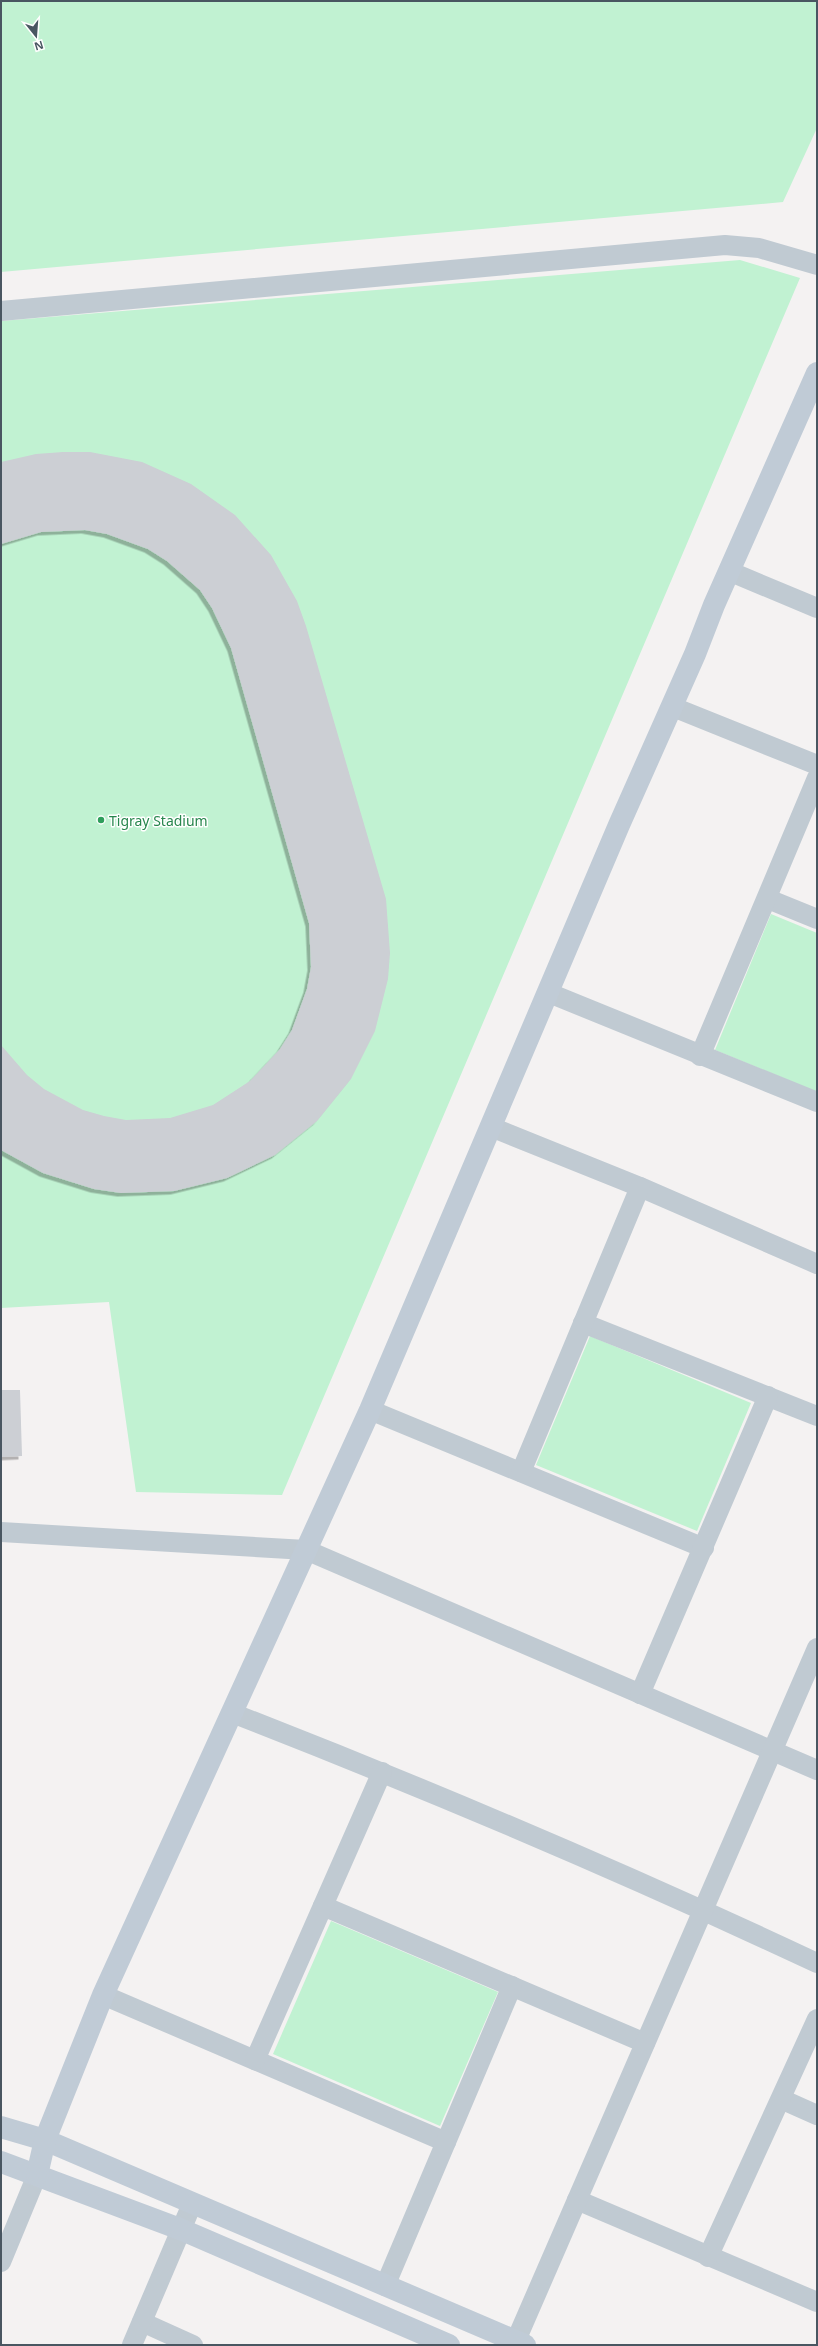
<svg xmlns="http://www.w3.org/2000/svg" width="818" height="2346" viewBox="0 0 818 2346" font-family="'Noto Sans',sans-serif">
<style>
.green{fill:#c1f2d2}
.building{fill:#cccfd4;filter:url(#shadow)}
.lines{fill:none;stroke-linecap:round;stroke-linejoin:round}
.street{stroke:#c0cad2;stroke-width:20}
.secondary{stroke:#c0cbd6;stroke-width:22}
.leisure-dot{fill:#2e9e5b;stroke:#fff;stroke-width:1.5}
.labels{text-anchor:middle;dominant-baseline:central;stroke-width:3;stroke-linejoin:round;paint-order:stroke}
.leisure-label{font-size:14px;fill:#27864d;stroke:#fff;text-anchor:start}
</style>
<defs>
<filter id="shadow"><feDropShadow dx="-3.5" dy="3.5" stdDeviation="0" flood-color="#0004"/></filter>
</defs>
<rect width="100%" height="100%" fill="#f4f2f2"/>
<!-- green -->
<g class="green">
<polygon points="1,1 817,1 817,128 783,202 1,272"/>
<polygon points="740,260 800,278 282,1495 136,1492 109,1302 1,1308 1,321"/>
<polygon points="771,914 817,933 817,1092 715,1050"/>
<polygon points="590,1336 751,1403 697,1531 536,1465"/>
<polygon points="331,1921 498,1992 440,2126 273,2054"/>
</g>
<!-- building -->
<g class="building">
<polygon points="63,452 90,452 142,462 191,484 235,515 271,555 297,601 306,626 386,899 390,953 388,979 375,1031 351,1079 317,1121 275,1155 227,1178 174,1191 121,1193 94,1189 43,1173 1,1150 1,1045 27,1075 44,1089 83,1110 104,1116 126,1120 170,1118 213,1105 250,1081 280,1049 292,1030 307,989 311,967 309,923 231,648 212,608 200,590 167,561 148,549 107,534 85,530 41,532 1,544 1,462 36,454"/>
<polygon points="1,1390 20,1390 22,1456 1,1457"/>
</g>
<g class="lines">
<!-- street -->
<g class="street">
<polyline points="1,311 725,245 759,248 817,265"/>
<polyline points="731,572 817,608"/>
<polyline points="673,707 817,765"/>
<polyline points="768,899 817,919"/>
<polyline points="549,993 817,1102"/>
<polyline points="700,1056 817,778"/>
<polyline points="491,1127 640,1187 817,1264"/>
<polyline points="583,1323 817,1416"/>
<polyline points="370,1410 704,1548"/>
<polyline points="521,1472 640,1187"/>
<polyline points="1,1532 306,1550 817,1770"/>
<polyline points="640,1694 768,1396"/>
<path d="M232 1713C430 1790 625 1873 817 1963"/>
<polyline points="323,1906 645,2043"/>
<polyline points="103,1995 446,2142"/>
<polyline points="255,2060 382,1772"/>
<polyline points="781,2099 817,2115"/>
<polyline points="577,2200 817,2302"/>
<polyline points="708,2257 817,2019"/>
<polyline points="1,2262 37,2175"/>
<polyline points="385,2286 512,1986"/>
<polyline points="142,2322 193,2345"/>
<polyline points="132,2345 192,2204"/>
<polyline points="514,2345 817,1648"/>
</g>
<!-- secondary -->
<g class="secondary">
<polyline points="1,2127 45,2140 525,2345"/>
<polyline points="1,2162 180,2229 449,2345"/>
<polyline points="37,2175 45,2140 103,1995 370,1410 619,825 695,654 714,605 817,373"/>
</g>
</g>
<!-- markers -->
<circle class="leisure-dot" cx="101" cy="820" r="4"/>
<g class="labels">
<!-- leisure labels -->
<g class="leisure-label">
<text x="109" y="820">Tigray Stadium</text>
</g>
</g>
<!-- border -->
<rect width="818" height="2346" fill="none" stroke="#495661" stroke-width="4"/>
<!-- north arrow -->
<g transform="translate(36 36) rotate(163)" stroke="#ffffff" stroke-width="3" paint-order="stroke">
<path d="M0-3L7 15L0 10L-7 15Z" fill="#495661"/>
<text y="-6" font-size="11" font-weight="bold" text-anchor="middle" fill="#495661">N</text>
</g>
</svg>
